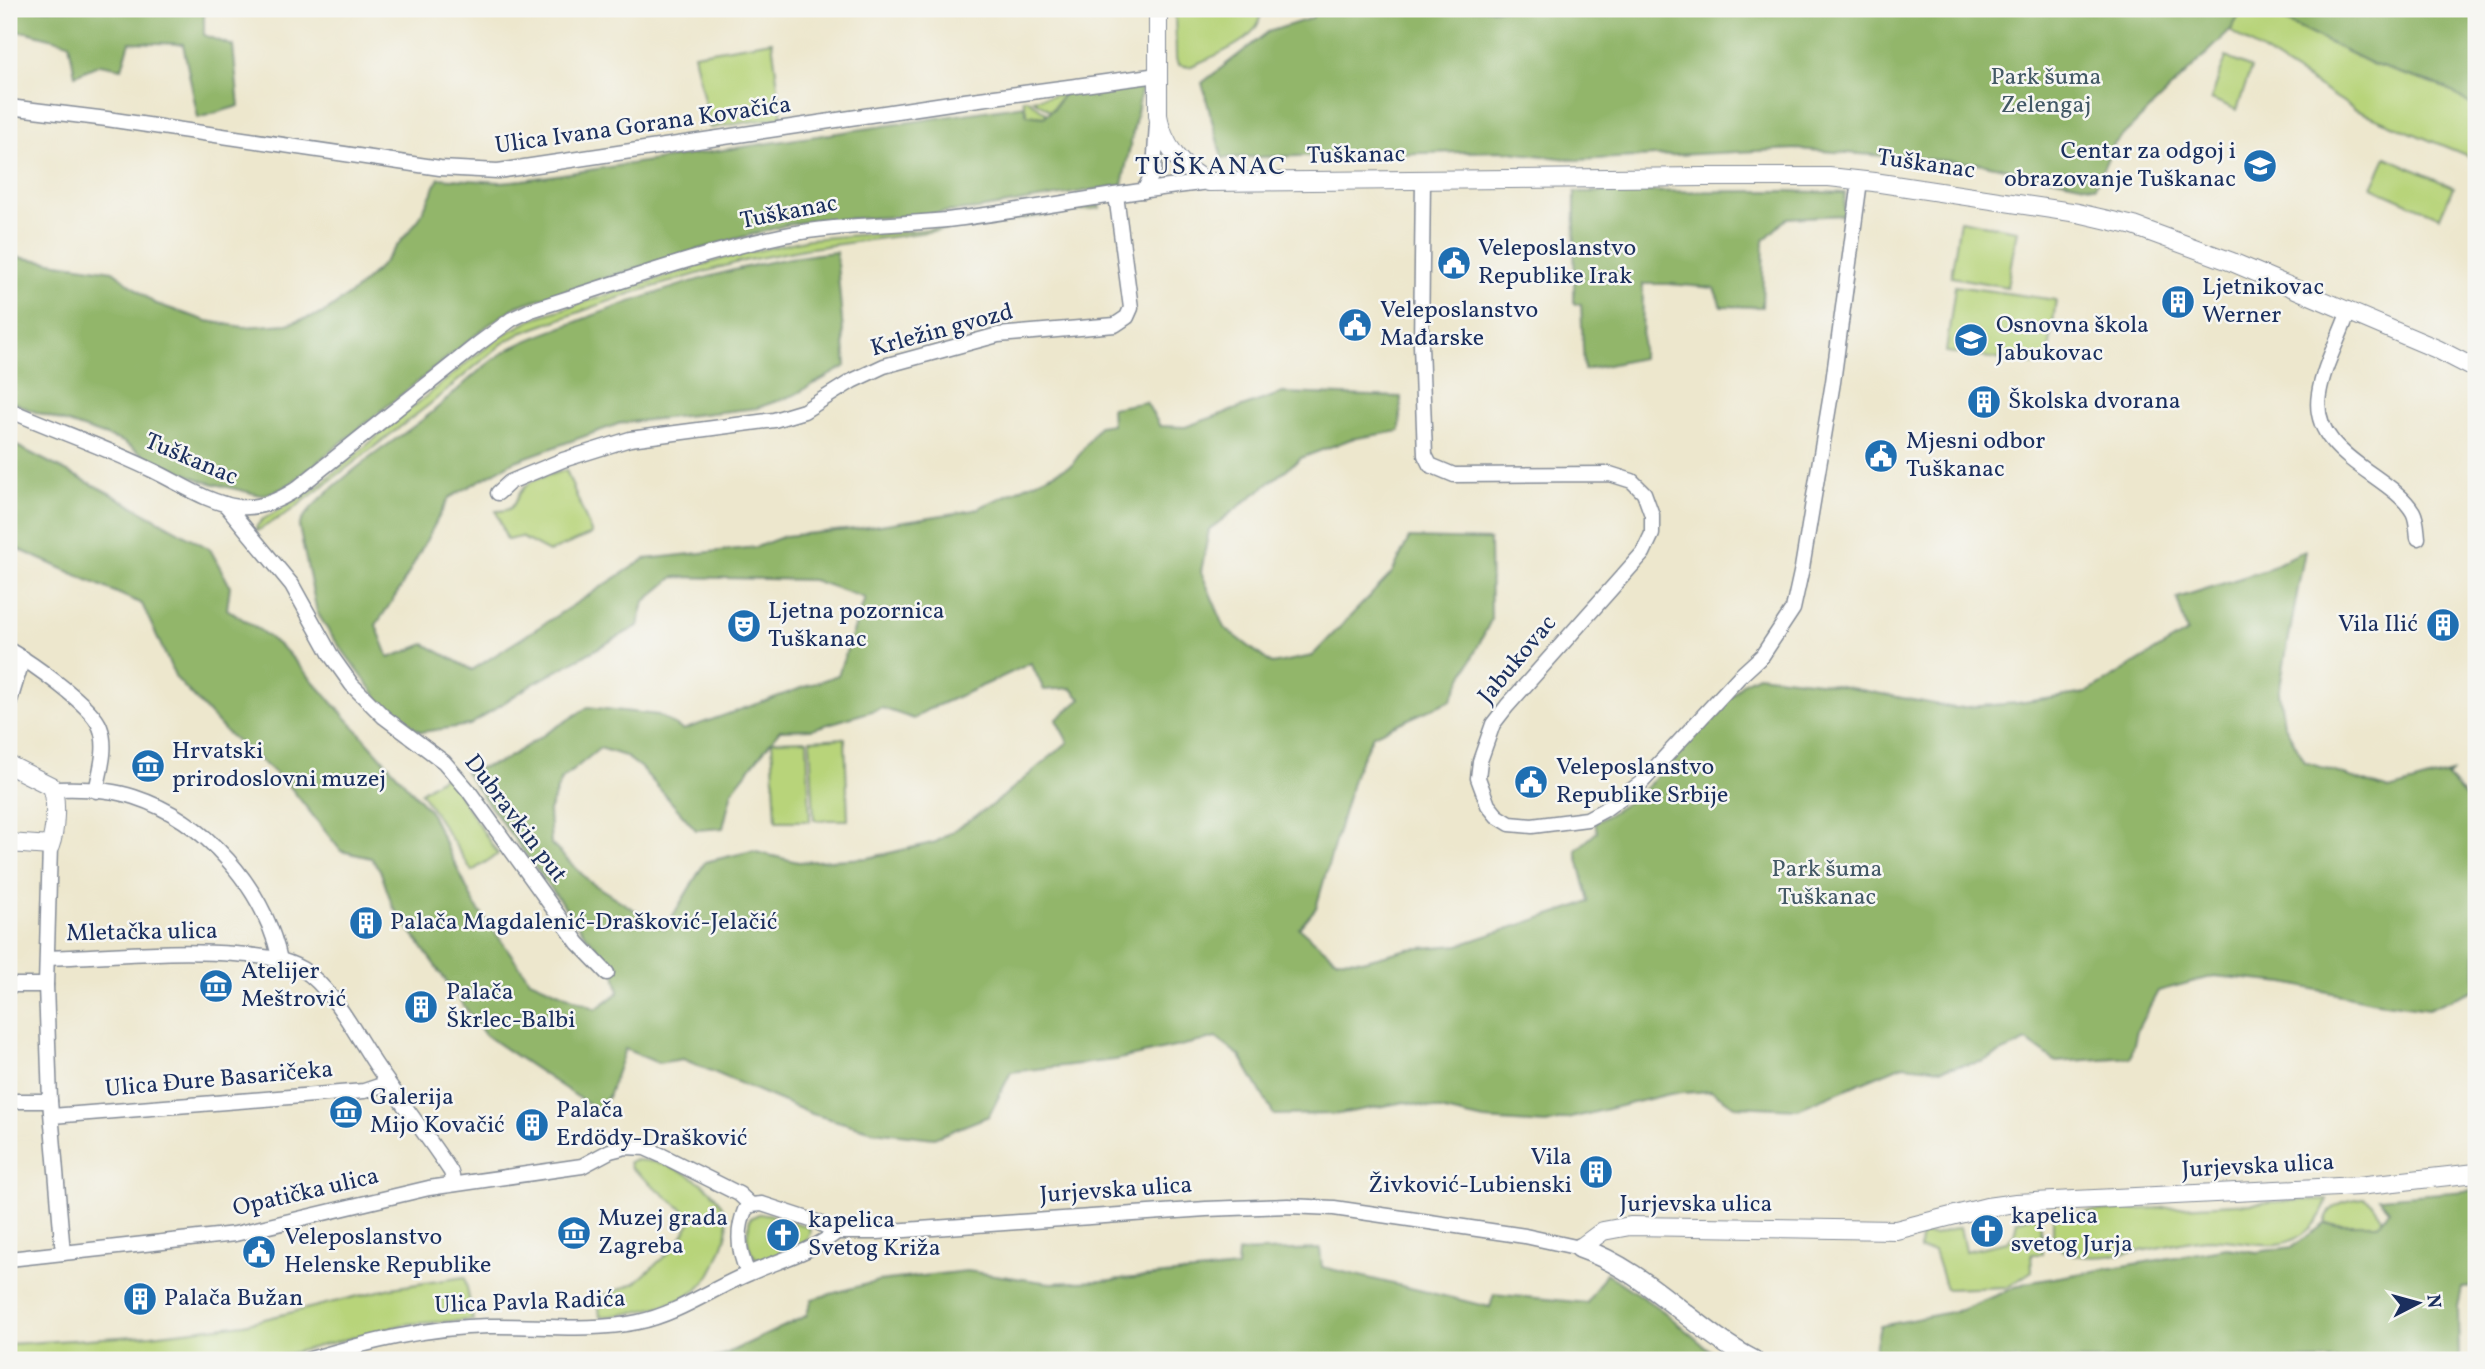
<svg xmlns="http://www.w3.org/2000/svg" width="2485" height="1369" viewBox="0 0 2485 1369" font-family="Vollkorn,serif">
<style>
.green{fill:#b8d47a;stroke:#6a826c;stroke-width:2}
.forest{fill:#92b66a;stroke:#567264;stroke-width:2;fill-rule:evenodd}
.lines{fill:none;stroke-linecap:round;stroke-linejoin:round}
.minor-casing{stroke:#848b96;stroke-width:17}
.tertiary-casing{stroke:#848b96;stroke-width:20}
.secondary-casing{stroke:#848b96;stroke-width:22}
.minor{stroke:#fff;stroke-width:14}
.tertiary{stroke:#fff;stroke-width:18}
.secondary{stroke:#fff;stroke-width:19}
.labels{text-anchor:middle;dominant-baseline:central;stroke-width:5;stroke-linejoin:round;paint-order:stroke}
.park-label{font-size:24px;fill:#425865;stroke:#f6f6f2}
.street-label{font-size:24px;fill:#1b2f5e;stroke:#f6f6f2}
.poi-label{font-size:24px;fill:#1b2f5e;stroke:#f6f6f2;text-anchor:start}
.neighbourhood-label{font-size:26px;letter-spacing:2px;fill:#1b2f5e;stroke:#f6f6f2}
</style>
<rect width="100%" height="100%" fill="#f6f6f2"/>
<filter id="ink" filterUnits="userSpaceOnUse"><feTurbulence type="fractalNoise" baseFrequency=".0143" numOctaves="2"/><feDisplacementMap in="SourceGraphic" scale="14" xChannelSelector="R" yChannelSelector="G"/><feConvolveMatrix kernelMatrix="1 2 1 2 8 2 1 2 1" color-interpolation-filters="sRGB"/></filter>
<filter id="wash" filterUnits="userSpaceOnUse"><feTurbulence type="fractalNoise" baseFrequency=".00686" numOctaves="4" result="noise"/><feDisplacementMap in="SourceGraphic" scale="28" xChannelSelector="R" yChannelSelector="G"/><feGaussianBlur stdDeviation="1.57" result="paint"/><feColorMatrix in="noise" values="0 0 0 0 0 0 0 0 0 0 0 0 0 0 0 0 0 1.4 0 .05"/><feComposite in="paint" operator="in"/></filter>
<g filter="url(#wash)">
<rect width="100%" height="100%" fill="#ede7cd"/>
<!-- green -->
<g class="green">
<path d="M1175 9H1260C1266 39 1211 57 1189 67L1179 65 1177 62 1176 58Z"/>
<polygon points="2243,9 2260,9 2372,64 2446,88 2476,108 2476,153 2473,158 2356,110 2230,31"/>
<polygon points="772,41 782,117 710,128 694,54"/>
<polygon points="2226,57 2251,68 2237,110 2211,99"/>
<polygon points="1063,94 1051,111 1032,99"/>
<polygon points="1023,99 1027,99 1047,114 1044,117 1027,115"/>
<polygon points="2386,157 2453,187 2440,217 2372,187"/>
<polygon points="1099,205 1100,208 804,249 739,262 632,293 521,333 502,344 430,404 292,510 257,531 256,527 262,520 315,488 471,359 508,332 537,317 725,258 809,239 922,230"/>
<polygon points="1960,220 2017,230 2007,287 1951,277"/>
<polygon points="1955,286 2056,300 2047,366 1946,352"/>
<path d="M566 470 592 534 549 552 521 537 507 540 496 511C519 511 512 500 524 488 532 478 554 474 566 470Z"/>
<polygon points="845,738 848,820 814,820 810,740"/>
<polygon points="807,740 810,821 776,821 772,741"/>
<polygon points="446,775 498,854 472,871 421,792"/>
<path d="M634 1160C669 1160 720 1183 727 1221 729 1232 724 1243 720 1253 716 1266 709 1279 698 1289 679 1306 625 1315 600 1317L598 1298 635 1283 675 1247 693 1218 631 1168 629 1162Z"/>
<path d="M2364 1198 2373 1204 2382 1217 2381 1223 2369 1225 2325 1224C2329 1203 2346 1200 2364 1198Z"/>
<path d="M2327 1199C2322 1221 2302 1241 2278 1244 2260 1246 2229 1239 2208 1239 2173 1240 2075 1277 2053 1241V1214Z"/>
<path d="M759 1214H768L809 1227 810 1232 806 1242 769 1260 757 1259C745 1247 747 1234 750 1218Z"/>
<polygon points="2040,1215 2043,1254 2031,1254 2032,1271 2008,1287 1946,1289 1934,1251 1920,1250 1921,1234 1935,1235 1960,1227 1965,1251 2007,1242 2014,1235 2017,1220"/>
<polygon points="465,1277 473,1320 406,1324 264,1360 9,1360 9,1344 151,1335 244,1324 391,1288"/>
</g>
<!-- forest -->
<g class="forest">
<polygon points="9,9 204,9 204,35 233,46 239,106 198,118 183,44 130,42 122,68 100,64 75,75 69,43 27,32 9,32"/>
<polygon points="1316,9 2243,9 2230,31 2114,144 2095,187 1985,164 1797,149 1576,160 1503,151 1222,158 1202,83 1268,32 1312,18"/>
<polygon points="2260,9 2476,9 2476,108 2446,88 2372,64"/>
<polygon points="1110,88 1142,88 1122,185 978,209 895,217 816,220 786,225 669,258 517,306 487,326 290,484 277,491 260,495 203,481 149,458 121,441 30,410 9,400 9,256 113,271 154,303 207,321 243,327 287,324 324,313 357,289 378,269 419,219 439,178 500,182 523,180 1024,105 1027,115 1044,117 1055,107 1063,94"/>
<polygon points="1785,191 1845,193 1844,215 1787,218 1764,240 1762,307 1721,306 1714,288 1669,284 1643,284 1642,358 1584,370 1581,304 1574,304 1575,192"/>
<path d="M836 252 846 366 794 395 757 408 621 423 513 462 449 498 400 589 376 625 389 658 425 644 472 670 645 559 756 547 785 536 855 529 974 510 1072 465 1099 426 1112 424 1111 408 1146 402 1160 426 1185 427 1282 393 1401 397 1400 431 1351 439 1301 458 1209 530 1201 572 1225 628 1272 664 1312 656 1392 573 1409 538 1490 540 1491 620 1451 700 1373 735 1355 772 1316 908 1299 928 1336 959 1366 960 1408 949 1459 945 1589 902 1576 850 1597 832 1595 823 1639 795 1744 682 1758 675 1819 682 1955 708 2018 703 2086 693 2187 632 2177 598 2266 570 2305 550 2279 692 2284 724 2305 762 2389 790 2451 773 2447 777 2476 808V989L2428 1009 2370 1001 2285 983 2214 976 2158 991 2137 1030 2131 1057 2056 1062 2027 1041 1981 1062 1942 1069 1903 1065 1798 1109 1735 1106 1711 1091 1670 1094 1546 1124 1484 1120 1405 1102 1339 1114 1274 1115 1240 1056 1216 1038 1115 1060 1011 1072 989 1116 934 1138 873 1131 812 1114 683 1059 658 1063 625 1049 608 1097 597 1110 485 1035 393 907 380 870 371 858 341 851 287 783 226 732 176 678 142 604 9 545V442L109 493 210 549 230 586 227 609 261 631 286 651 429 810 475 905 530 980 596 1009 619 992 613 964 586 936 465 772 501 762 588 707 658 715 683 730 838 675 865 598 813 580 674 577 644 602 638 626 531 685 470 725 421 732 390 714 329 632 317 612 299 527C304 506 364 462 383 448 399 437 415 426 430 414 456 393 479 367 508 350 531 337 556 330 581 320 663 289 749 260 836 252ZM1031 663 1044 690 1071 688 1081 699 1056 720 1068 742 994 804 936 842 868 858 798 862 752 851 705 862 665 929 590 882 551 844 549 811 561 780 600 748 625 756 641 768 696 830 723 828 732 791 780 730 812 729 882 708 914 719 927 710 989 683Z"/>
<polygon points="2476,1190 2476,1287 2462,1288 2458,1307 2459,1360 1872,1360 1880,1326 1961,1310 2025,1283 2227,1248 2257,1252 2292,1247 2325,1224 2379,1224 2389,1210 2379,1198"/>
<polygon points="1320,1249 1322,1267 1490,1307 1494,1294 1587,1303 1606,1273 1663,1311 1721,1360 678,1360 719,1357 806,1316 812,1299 878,1281 967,1271 1050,1283 1101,1281 1237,1268 1238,1252"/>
</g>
</g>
<g filter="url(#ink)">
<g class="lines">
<!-- minor casing -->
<g class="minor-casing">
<g id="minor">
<polyline points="9,107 107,119 440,168 498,171 957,102 1158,75"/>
<polyline points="1423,180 1421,345 1425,455 1430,465 1454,475 1610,474 1632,481 1644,493 1652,515 1652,534 1643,553 1507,706 1493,724 1480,761 1478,778 1488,805 1497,816 1510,824 1532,826 1587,819 1604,810 1641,783 1739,677 1762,656 1793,609 1802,568 1833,382 1860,181"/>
<polyline points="1144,191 1154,170 1157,123"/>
<path d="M2348 313C2339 339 2323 367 2319 394 2309 455 2391 474 2413 512 2417 519 2417 530 2418 538"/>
<path d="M9 410C57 431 107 448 154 471 181 484 208 503 239 507 259 509 278 501 295 490L478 344 512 319 531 310C615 284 699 253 785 235 844 223 904 226 963 218 1046 207 1127 191 1209 182"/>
<polyline points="498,493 510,482 563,460 630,439 774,420 804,411 852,381 884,366 998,335 1115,325 1127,317 1131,308 1116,195"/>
<polyline points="225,504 292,585 332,657 352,685 384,717 444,762 468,790 578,943 607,973"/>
<path d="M9 650C30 662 92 705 100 727 108 747 100 771 96 791"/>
<polyline points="9,704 23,658"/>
<path d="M54 789C78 788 111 789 134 797 205 820 264 887 280 960"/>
<polyline points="50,846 46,985 50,1101 63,1253"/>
<path d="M48 958C111 956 172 949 235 954 258 956 282 957 302 969 335 990 358 1040 380 1071 403 1105 428 1137 451 1172L454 1184"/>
<polyline points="9,985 46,985"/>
<polyline points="9,1101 50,1101"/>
<polyline points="52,1116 364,1091 388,1083"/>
<polyline points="9,1259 235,1234 429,1188 582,1166 610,1151 626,1147 645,1148 663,1156 739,1194 751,1205"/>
<path d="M748 1273C738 1252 736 1232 745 1210L751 1205 762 1204 817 1222 837 1232H877L1206 1209 1288 1206 1334 1208 1525 1236 1580 1248"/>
<path d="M307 1360C368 1342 426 1327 489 1326 539 1325 590 1332 638 1322 678 1314 713 1288 750 1273 780 1260 811 1252 837 1232"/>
</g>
</g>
<!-- tertiary casing -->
<g class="tertiary-casing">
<g id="tertiary">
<path d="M1158 9V115C1162 144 1182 170 1209 182L1702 177H1829L1874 182 2078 213 2134 226 2232 262 2437 349 2476 369"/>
<path d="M9 765 51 786C58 797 55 833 50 846L9 843"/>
<polyline points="1580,1248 1603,1231 1630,1226 1896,1230 1987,1207 2016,1203 2358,1186 2476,1173"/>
</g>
</g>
<!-- secondary casing -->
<g class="secondary-casing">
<path id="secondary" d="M1580 1248C1647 1271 1692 1328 1753 1360"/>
</g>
<!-- minor -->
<use href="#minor" class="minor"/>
<!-- tertiary -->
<use href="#tertiary" class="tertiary"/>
<!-- secondary -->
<use href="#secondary" class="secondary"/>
</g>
</g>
<!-- icons -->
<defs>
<g id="school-disc" transform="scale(1.75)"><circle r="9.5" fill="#1f6fb2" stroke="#f6f6f2"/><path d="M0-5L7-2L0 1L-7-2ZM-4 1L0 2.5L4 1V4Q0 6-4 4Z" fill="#fff"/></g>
<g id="civic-disc" transform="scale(1.75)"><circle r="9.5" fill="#1f6fb2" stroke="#f6f6f2"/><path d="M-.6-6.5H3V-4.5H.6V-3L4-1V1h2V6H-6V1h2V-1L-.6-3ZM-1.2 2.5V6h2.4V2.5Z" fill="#fff"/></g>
<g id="building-disc" transform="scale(1.75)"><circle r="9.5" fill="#1f6fb2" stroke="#f6f6f2"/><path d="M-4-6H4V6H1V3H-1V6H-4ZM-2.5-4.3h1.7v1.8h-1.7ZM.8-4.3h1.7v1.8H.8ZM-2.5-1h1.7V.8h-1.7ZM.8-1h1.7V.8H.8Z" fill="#fff"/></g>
<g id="theatre-disc" transform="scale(1.75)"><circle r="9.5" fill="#1f6fb2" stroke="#f6f6f2"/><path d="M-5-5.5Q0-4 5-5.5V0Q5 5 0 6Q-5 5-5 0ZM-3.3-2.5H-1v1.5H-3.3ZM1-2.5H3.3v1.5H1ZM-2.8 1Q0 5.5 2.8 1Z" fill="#fff"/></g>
<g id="museum-disc" transform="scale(1.75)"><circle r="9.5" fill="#1f6fb2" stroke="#f6f6f2"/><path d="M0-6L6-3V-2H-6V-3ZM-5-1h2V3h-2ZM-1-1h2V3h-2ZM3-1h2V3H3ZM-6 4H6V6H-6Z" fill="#fff"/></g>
<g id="church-disc" transform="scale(1.75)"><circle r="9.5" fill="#1f6fb2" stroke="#f6f6f2"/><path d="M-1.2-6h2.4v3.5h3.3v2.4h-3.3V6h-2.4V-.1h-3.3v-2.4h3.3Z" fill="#fff"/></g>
</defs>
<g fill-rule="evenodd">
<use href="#school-disc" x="2260" y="166"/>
<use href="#civic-disc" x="1454" y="263"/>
<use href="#building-disc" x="2178" y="302"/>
<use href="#civic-disc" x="1355" y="325"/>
<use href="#school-disc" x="1971" y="340"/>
<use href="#building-disc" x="1984" y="402"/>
<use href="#civic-disc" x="1881" y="456"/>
<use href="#building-disc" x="2443" y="625"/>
<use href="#theatre-disc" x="744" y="626"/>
<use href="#museum-disc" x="148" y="766"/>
<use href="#civic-disc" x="1531" y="782"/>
<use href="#building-disc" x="366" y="923"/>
<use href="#museum-disc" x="216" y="986"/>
<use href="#building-disc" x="421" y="1007"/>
<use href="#museum-disc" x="346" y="1112"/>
<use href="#building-disc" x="532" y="1125"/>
<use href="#building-disc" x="1596" y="1172"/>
<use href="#church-disc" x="1987" y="1231"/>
<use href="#museum-disc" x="574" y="1233"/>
<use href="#church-disc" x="783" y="1235"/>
<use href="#civic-disc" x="259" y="1252"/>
<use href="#building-disc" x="140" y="1299"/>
</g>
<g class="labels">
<!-- park labels -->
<g class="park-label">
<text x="2046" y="78">Park šuma<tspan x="2046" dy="28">Zelengaj</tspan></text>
<text x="1827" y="870">Park šuma<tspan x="1827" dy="28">Tuškanac</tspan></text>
</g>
<!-- street labels -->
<g class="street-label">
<text transform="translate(643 126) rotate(-8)">Ulica Ivana Gorana Kovačića</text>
<text transform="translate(1356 156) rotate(-1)">Tuškanac</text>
<text transform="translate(1926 165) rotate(8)">Tuškanac</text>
<text transform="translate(789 213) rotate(-11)">Tuškanac</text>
<text transform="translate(942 331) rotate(-15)">Krležin gvozd</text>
<text transform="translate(191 460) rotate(23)">Tuškanac</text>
<text transform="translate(1518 660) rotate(-50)">Jabukovac</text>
<text transform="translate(515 819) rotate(53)">Dubravkin put</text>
<text transform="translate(142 933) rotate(-1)">Mletačka ulica</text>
<text transform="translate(219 1080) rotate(-5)">Ulica Đure Basaričeka</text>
<text transform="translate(2258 1167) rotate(-3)">Jurjevska ulica</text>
<text transform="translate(1116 1191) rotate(-4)">Jurjevska ulica</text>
<text transform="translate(306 1193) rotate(-13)">Opatička ulica</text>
<text x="1696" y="1205">Jurjevska ulica</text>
<text transform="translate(530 1303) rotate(-2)">Ulica Pavla Radića</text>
</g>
<!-- poi labels -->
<g class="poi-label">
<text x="2236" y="152" text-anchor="end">Centar za odgoj i<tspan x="2236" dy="28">obrazovanje Tuškanac</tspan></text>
<text x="1478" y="249">Veleposlanstvo<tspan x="1478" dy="28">Republike Irak</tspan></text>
<text x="2202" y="288">Ljetnikovac<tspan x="2202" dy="28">Werner</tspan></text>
<text x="1380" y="311">Veleposlanstvo<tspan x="1380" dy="28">Mađarske</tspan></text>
<text x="1996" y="326">Osnovna škola<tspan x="1996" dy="28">Jabukovac</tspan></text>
<text x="2008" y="402">Školska dvorana</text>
<text x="1906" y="442">Mjesni odbor<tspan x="1906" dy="28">Tuškanac</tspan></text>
<text x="768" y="612">Ljetna pozornica<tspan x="768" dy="28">Tuškanac</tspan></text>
<text x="2418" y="625" text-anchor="end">Vila Ilić</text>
<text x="172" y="752">Hrvatski<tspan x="172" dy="28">prirodoslovni muzej</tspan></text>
<text x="1556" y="768">Veleposlanstvo<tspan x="1556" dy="28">Republike Srbije</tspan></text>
<text x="390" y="923">Palača Magdalenić-Drašković-Jelačić</text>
<text x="241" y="972">Atelijer<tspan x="241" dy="28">Meštrović</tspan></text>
<text x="446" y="993">Palača<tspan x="446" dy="28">Škrlec-Balbi</tspan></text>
<text x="370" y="1098">Galerija<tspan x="370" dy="28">Mijo Kovačić</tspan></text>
<text x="556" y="1111">Palača<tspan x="556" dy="28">Erdödy-Drašković</tspan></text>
<text x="1572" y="1158" text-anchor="end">Vila<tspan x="1572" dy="28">Živković-Lubienski</tspan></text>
<text x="2011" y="1217">kapelica<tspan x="2011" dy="28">svetog Jurja</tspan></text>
<text x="598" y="1219">Muzej grada<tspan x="598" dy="28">Zagreba</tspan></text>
<text x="808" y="1221">kapelica<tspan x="808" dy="28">Svetog Križa</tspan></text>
<text x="284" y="1238">Veleposlanstvo<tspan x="284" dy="28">Helenske Republike</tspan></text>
<text x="164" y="1299">Palača Bužan</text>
</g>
<!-- neighbourhood labels -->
<g class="neighbourhood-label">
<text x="1211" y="167">TUŠKANAC</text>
</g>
</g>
<!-- margin -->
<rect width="2485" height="1369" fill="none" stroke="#f6f6f2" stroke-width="35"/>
<!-- north arrow -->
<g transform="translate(2418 1303) rotate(84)" stroke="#f6f6f2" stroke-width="5" paint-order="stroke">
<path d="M0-5L12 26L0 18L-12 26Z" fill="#1b2f5e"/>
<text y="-10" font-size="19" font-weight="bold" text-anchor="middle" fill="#1b2f5e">N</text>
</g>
</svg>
